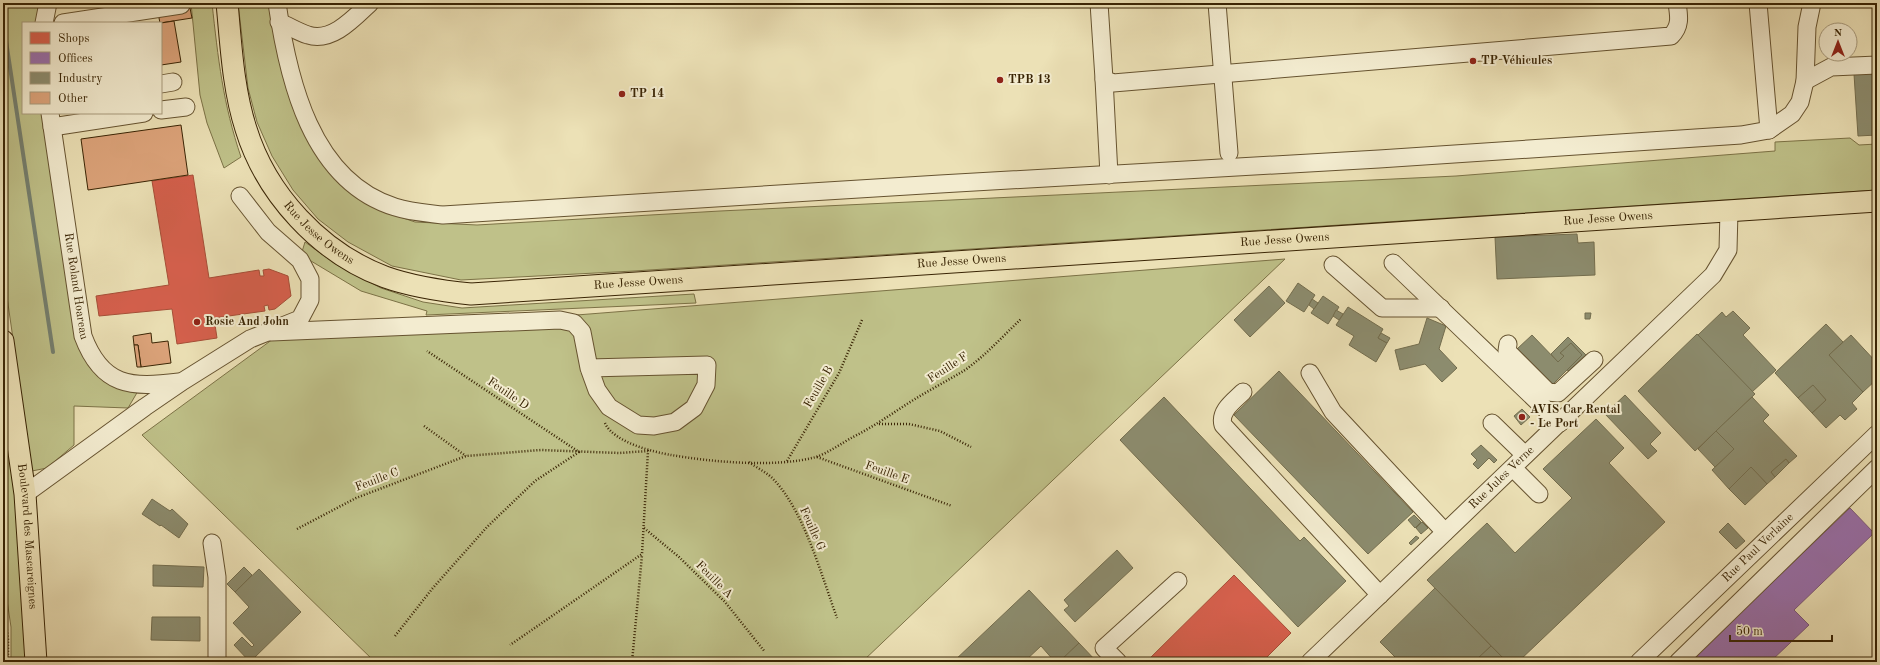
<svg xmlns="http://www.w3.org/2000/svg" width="1880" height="665" viewBox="0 0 1880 665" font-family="'Old Standard TT',serif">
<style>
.green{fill:#bfc189;stroke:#7c7246}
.shops{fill:#d6604d;stroke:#a74e37}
.offices{fill:#9970ab;stroke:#7c5979}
.industry{fill:#8c8c6e;stroke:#736d4e}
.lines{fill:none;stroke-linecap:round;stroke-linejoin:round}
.stream{stroke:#747f6f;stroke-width:4}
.building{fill:#dda47b;stroke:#392404}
.minor-casing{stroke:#665330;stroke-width:19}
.major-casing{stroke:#392404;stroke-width:23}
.path{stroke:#392404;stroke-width:2.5;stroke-dasharray:1 2;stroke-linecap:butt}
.minor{stroke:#f3ecd0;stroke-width:17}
.major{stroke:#ece1b6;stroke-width:21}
.poi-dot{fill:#8f2418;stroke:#f3ecd0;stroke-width:1.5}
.labels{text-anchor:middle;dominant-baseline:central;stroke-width:4;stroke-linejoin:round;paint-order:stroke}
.poi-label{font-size:12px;font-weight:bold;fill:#392404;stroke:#f3ecd0;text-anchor:start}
.street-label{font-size:12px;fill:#392404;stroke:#f3ecd0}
</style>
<rect width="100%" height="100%" fill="#ece1b6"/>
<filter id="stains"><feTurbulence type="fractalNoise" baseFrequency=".005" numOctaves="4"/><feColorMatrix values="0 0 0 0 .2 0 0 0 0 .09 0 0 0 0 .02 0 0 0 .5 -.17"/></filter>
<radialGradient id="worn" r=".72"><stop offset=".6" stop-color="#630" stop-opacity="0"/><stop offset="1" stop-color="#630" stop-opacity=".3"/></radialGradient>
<!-- green -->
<g class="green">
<path d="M3 3H41L37 23H23V113H45L80 350C94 378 107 388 138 391L128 408 74 406V445L47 468 32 471 3 269Z"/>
<path d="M191 3H212C218 58 223 104 241 157L224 168 207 123 200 95Z"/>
<polygon points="238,3 271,3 281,59 292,105 314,146 338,183 377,209 415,222 477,225 720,211 1456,176 1775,151 1775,142 1850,138 1859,145 1877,144 1877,190 634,271 461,280 392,266 348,242 318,219 293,190 272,156 257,122 248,88"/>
<polygon points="305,242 337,265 381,288 423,302 462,308 694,294 696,303 426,315 427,311 361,291 301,255"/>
<polygon points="1285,259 862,662 375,662 142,435 273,339"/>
<polygon points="3,410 14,482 26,662 11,662 11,627 3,573"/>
</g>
<!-- shops -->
<g class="shops">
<polygon points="193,175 209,278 259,270 260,276 264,276 263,270 269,269 288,276 291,296 275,309 269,310 268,305 264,306 265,311 214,318 217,338 177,344 172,309 99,316 96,296 169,285 152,181"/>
<polygon points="1234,575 1291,633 1262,662 1148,662 1147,661"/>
</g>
<!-- offices -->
<polygon class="offices" points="1850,508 1874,533 1794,610 1809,625 1770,662 1689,662"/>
<!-- industry -->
<g class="industry">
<polygon points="1877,73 1877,135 1858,136 1854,74"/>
<polygon points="1577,234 1578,243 1594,242 1595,275 1497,279 1495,237"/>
<polygon points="1298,283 1315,295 1304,312 1286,301"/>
<polygon points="1269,286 1285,303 1250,337 1234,320"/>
<polygon points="1323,296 1339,307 1328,324 1311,313"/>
<polygon points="1312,299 1318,303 1314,309 1309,305"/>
<polygon points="1348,307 1383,329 1378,338 1387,343 1376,362 1349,345 1354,336 1336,325"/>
<polygon points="1336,310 1343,314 1339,320 1333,316"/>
<polygon points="1733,311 1750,328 1743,335 1776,370 1752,392 1698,335 1722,312 1726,317"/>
<polygon points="1585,313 1591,313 1590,319 1585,319"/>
<polygon points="1427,318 1446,326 1439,349 1457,368 1442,382 1425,364 1400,370 1395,350 1419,344"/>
<polygon points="1826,324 1843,342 1829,355 1863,392 1852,403 1857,409 1845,420 1840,415 1826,428 1812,413 1826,400 1813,385 1798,398 1775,373"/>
<polygon points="1381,333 1390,338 1387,343 1378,338"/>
<polygon points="1697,334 1755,394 1695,451 1638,391"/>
<polygon points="1532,335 1558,362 1564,356 1560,353 1571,343 1582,355 1552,385 1517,349"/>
<polygon points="1851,335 1877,363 1877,379 1863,392 1829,355"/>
<polygon points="1568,337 1586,355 1569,371 1567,370 1582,355 1571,343 1560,353 1564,356 1558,362 1551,354"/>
<polygon points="1279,371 1413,512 1368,554 1234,415"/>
<polygon points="1813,385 1826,400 1812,413 1798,398"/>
<polygon points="1625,395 1661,433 1650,444 1657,451 1648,459 1605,414"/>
<polygon points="1164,397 1300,541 1304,537 1346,581 1298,627 1120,440"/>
<polygon points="1752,397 1769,415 1763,421 1797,456 1789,463 1786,459 1771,472 1775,477 1767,484 1751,467 1729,489 1712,470 1734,449 1716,431"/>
<polygon points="1522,409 1530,417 1521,425 1514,416"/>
<polygon points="1596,419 1624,448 1609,463 1665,522 1518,662 1507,662 1427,580 1487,523 1515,553 1572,498 1543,469"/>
<polygon points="1716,431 1734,449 1715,467 1698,449"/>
<polygon points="1481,445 1497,460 1494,463 1489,458 1478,469 1473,464 1477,460 1471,454"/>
<polygon points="1786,459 1789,463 1775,477 1771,472"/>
<polygon points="1751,467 1767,484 1745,505 1729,489"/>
<polygon points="152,499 170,511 172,509 188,524 179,538 161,525 160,526 142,514"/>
<polygon points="1414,515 1421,522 1415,528 1408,520"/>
<polygon points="1422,522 1428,528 1421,534 1416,528"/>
<polygon points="1728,523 1745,541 1736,549 1719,532"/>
<polygon points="1416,536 1419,538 1411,545 1409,543"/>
<polygon points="1117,550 1133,568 1075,622 1064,610 1069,606 1064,600"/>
<polygon points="153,565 204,567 203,587 153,586"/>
<polygon points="244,567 252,575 235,592 227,584"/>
<polygon points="259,569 301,612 250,662 234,645 242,637 252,647 254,645 233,623 249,607 235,592"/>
<polygon points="1435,588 1491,646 1474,662 1400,662 1380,642"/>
<polygon points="1029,590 1079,643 1059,662 1055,662 1041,646 1024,662 953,662"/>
<polygon points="152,617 200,617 200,641 151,640"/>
<polygon points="1079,643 1097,662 1059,662"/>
<polygon points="1491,646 1507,662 1478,662 1476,660"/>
</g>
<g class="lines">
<!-- stream -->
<polyline class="stream" points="3,21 53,352"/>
</g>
<!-- building -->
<g class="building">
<polygon points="190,8 192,18 160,23 158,13"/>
<polygon points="174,21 181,62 161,65 161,23"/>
<polygon points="181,125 188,175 88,190 81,139"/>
<polygon points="151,333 152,343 168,341 171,363 141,367 138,345 134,345 133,336"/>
<polygon points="134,345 138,345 141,367 137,367"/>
</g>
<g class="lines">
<!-- minor casing -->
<g class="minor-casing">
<g id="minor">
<path d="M277 3C288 79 311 181 395 207 410 212 427 213 443 215L940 184 1379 159 1741 135 1769 130 1792 114 1800 102 1805 81 1807 27 1812 3"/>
<path d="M1099 3 1104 79 1113 83 1671 36C1681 26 1679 16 1677 3"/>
<polyline points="1217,3 1229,153"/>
<polyline points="1758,3 1769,130"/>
<path d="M279 22C289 26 298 32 308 35 332 43 355 17 370 3"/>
<polyline points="44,23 48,3"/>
<polyline points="63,23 181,5"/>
<polyline points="1104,79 1109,175"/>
<polyline points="1805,81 1831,67 1877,65"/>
<polyline points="161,84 173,82"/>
<polyline points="161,110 186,107"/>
<path id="s1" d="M50 113 83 336C102 387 131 388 179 382"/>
<polyline points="52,127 144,113"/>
<polyline points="1393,263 1560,423"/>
<polyline points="1333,265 1382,308 1441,308"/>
<polyline points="271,332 560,320 574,323 582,332 589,368 597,390 609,407 638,425 654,426 675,422 694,408 706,385 707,365 589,368"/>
<polyline points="1508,344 1507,351 1548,392 1558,393 1594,360"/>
<polyline points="1310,373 1333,412 1445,532"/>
<path d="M1243 392C1234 401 1219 411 1223 425L1380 595"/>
<polyline points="1492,423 1525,455"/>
<polyline points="1513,468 1539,494"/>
<polyline points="25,494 145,407 183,381 250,339 300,319 310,300 310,279 300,260 268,232 240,196"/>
<polyline points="212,543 217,577 217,662"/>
<polyline points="1118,662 1104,648 1178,581"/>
<path id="s2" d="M1310 662 1713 275 1728 250 1729 211"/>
<path id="s3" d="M1639 662 1877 434"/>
<polyline points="1678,662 1877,468"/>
</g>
</g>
<!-- major casing -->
<g class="major-casing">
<g id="major">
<path id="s4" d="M227 3C231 45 233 89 246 129 266 194 320 253 385 277 413 287 441 291 471 294L1877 201"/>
<path id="s5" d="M3 341 25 494 36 662"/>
</g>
</g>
<!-- path -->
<g class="path">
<path d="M605 423C613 442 653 452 671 455 712 462 776 468 816 457 828 453 842 443 853 437 875 426 894 412 915 399 931 389 949 380 965 370 985 356 1003 336 1021 319"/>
<polyline points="879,424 909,424 940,431 971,447"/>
<polyline points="424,426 466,456"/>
<polyline points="817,457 952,506"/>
<polyline points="787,461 839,373 862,320"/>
<path d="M749 462C757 468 768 473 774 480 804 511 822 577 837 618"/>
<polyline points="644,528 679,557 725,602 765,652"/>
<polyline points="297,529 356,498 466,456 541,450 619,453 648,451 642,554 510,645"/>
<polyline points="3,603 8,638 8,662"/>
<polyline points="395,636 432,589 487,527 535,481 579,452 427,351"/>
<polyline points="632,662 642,555"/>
</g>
<!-- minor -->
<use href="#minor" class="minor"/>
<!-- major -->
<use href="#major" class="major"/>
</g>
<!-- markers -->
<g class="poi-dot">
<circle cx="1473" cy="61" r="4"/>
<circle cx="1000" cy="80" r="4"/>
<circle cx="622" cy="94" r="4"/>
<circle cx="197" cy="322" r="4"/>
<circle cx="1522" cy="417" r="4"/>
</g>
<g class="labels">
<!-- poi labels -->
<g class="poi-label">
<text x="1481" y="61">TP Véhicules</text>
<text x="1008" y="80">TPB 13</text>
<text x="630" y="94">TP 14</text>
<text x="205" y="322">Rosie And John</text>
<text x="1530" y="410">AVIS Car Rental<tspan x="1530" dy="14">- Le Port</tspan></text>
</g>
<!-- street labels -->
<g class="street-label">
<text stroke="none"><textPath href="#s4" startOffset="1565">Rue Jesse Owens</textPath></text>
<text stroke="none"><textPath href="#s4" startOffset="257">Rue Jesse Owens</textPath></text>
<text stroke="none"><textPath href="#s4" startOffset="1241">Rue Jesse Owens</textPath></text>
<text stroke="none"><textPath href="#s4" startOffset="917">Rue Jesse Owens</textPath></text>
<text stroke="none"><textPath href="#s4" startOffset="593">Rue Jesse Owens</textPath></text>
<text stroke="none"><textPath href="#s1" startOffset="175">Rue Roland Hoareau</textPath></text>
<text transform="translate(948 368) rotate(-33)">Feuille F</text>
<text transform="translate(819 387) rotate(-60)">Feuille B</text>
<text transform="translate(508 394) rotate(34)">Feuille D</text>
<text transform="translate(887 473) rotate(20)">Feuille E</text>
<text stroke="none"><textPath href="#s2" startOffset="266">Rue Jules Verne</textPath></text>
<text transform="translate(377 480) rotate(-21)">Feuille C</text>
<text transform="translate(812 529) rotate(66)">Feuille G</text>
<text stroke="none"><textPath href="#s5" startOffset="197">Boulevard des Mascareignes</textPath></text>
<text stroke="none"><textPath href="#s3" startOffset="165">Rue Paul Verlaine</textPath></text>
<text transform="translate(714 580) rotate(45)">Feuille A</text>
</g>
</g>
<!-- margin -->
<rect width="1880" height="665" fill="none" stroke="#ece1b6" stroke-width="16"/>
<rect x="4" y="4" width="1872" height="657" fill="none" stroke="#392404" stroke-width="2"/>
<rect x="8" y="8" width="1864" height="649" fill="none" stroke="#392404"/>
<!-- legend -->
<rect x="22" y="22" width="140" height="92" fill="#f3ecd0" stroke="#a99c7e"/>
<rect x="30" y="32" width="20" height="12" fill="#d6604d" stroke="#a99c7e"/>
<text x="58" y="42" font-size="12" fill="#392404">Shops</text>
<rect x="30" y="52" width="20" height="12" fill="#9970ab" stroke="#a99c7e"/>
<text x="58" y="62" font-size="12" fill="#392404">Offices</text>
<rect x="30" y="72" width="20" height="12" fill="#8c8c6e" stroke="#a99c7e"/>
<text x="58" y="82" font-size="12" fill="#392404">Industry</text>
<rect x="30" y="92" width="20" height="12" fill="#dda47b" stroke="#a99c7e"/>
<text x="58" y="102" font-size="12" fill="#392404">Other</text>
<!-- north arrow -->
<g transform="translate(1838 42)"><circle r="19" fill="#f3ecd0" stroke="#a99c7e"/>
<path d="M0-3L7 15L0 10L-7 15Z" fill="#8f2418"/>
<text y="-6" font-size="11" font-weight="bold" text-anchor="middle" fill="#392404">N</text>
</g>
<!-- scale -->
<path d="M1730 635v6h102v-6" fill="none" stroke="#392404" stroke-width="2"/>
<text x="1736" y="635" font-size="12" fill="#392404" stroke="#f3ecd0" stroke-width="3" paint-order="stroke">50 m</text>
<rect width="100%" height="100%" filter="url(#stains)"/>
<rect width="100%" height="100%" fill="url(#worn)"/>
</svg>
